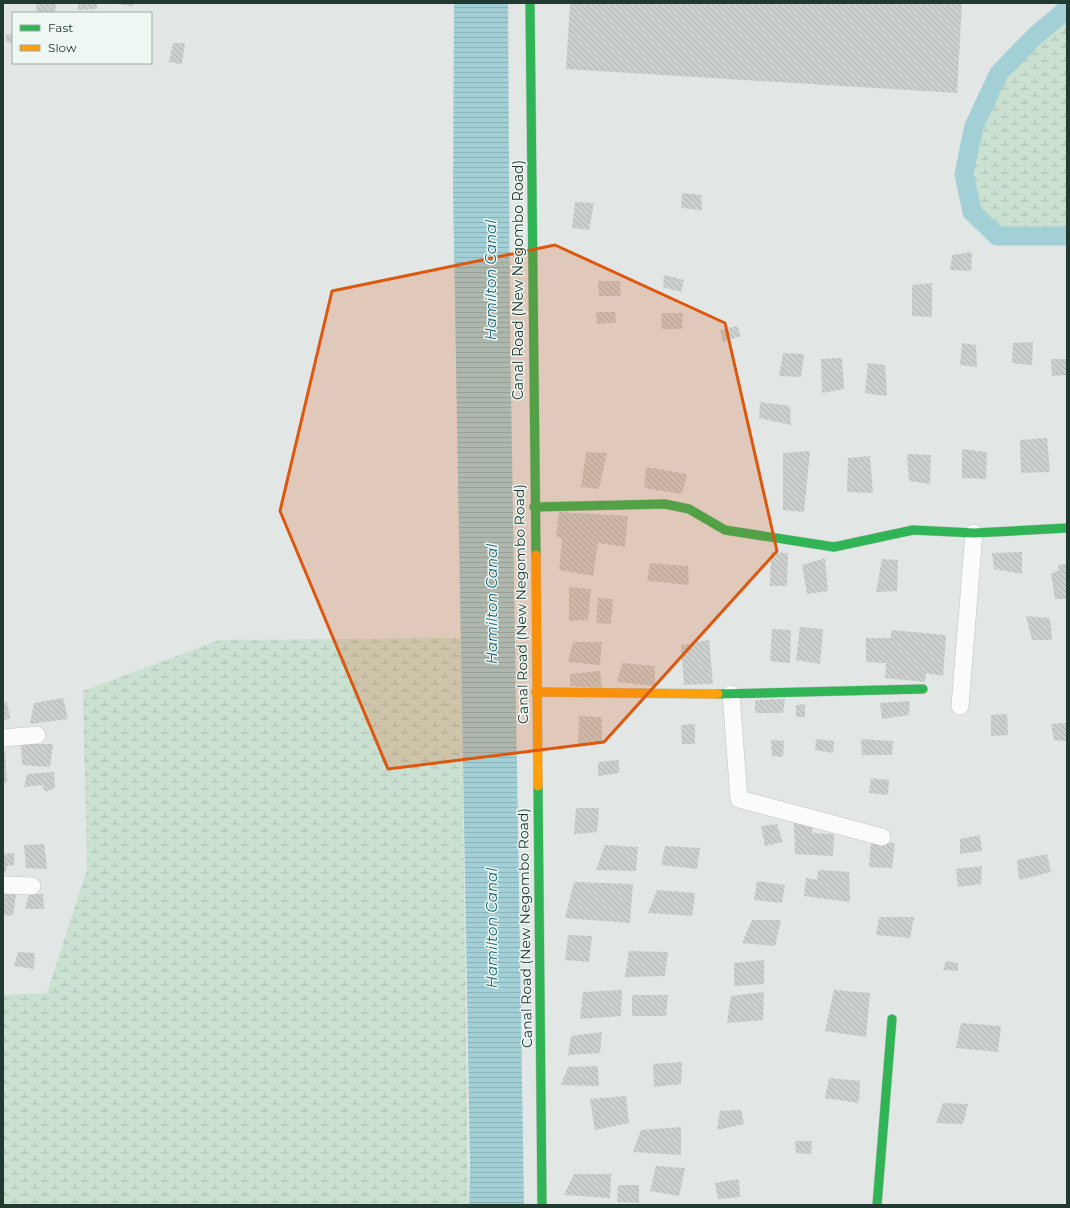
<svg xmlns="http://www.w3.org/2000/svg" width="1070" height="1208" viewBox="0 0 1070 1208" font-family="Montserrat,sans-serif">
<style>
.wetland{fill:url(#wetland-marsh)}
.water{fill:url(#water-rules)}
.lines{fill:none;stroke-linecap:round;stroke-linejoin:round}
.canal{stroke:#a2d0d6;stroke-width:19}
.building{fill:url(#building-back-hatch)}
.street-casing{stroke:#bfc4c2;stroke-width:18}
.fast-casing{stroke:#bec5c2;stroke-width:10}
.slow-casing{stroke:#bec5c2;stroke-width:10}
.street{stroke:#fbfbfb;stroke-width:17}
.fast{stroke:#30b455;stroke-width:9}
.slow{stroke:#ff9f0a;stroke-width:9}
.marked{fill:#de570e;fill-opacity:0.2;stroke:#de570e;stroke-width:3;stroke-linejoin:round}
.labels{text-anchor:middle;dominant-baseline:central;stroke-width:3;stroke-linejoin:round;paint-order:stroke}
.street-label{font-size:14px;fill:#203a32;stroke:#eff7f3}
.water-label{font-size:15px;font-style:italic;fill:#1b6875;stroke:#eff7f3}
</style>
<defs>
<pattern id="wetland-marsh" width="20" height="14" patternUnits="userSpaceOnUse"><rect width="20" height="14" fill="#cae0d1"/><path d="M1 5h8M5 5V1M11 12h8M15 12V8" fill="none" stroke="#adc1b4"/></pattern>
<pattern id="water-rules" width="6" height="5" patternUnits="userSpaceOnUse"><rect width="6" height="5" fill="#a2d0d6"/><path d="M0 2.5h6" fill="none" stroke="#8bb3b8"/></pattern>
<pattern id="building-back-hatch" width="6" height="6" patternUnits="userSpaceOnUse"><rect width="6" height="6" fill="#cbd0ce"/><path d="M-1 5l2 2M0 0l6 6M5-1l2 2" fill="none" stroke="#aeb3b1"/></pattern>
</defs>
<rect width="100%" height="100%" fill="#e2e7e5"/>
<!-- wetland -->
<g class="wetland">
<polygon points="1067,9 1067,236 997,236 972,212 964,174 974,126 999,73 1035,36"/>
<polygon points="461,638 468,1205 3,1205 3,995 47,993 87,869 83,691 219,640"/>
</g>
<!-- water -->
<polygon class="water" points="454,3 508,3 510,325 524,1205 469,1205 470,1166 453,192"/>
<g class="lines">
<!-- canal -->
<polyline class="canal" points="1067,9 1035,36 999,73 974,126 964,174 972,212 997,236 1067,236"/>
</g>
<!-- building -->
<g class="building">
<polygon points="37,3 56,3 55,13 36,13"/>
<polygon points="78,3 97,3 97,9 78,10"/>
<polygon points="115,3 133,3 133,6 115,4"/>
<polygon points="570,3 962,3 957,93 566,69"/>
<polygon points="6,34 13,35 13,43 6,42"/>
<polygon points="173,43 185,43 182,64 169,62"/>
<polygon points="682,193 701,195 702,210 681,208"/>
<polygon points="575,202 594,203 589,230 572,228"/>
<polygon points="972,252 971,271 950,270 952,255"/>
<polygon points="664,275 684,280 681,292 663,287"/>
<polygon points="598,281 620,281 621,296 599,296"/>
<polygon points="932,283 932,317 912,316 912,285"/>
<polygon points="596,312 615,312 616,323 597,324"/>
<polygon points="662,313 683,313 682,329 661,329"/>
<polygon points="737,326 741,336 723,342 720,330"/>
<polygon points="1033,342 1032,365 1012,363 1013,343"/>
<polygon points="962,343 976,345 977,367 960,365"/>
<polygon points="783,353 804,354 801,377 779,376"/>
<polygon points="842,358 844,389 822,393 821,359"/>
<polygon points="1051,359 1067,359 1067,375 1052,376"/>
<polygon points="868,363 885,365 887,396 865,393"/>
<polygon points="760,402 790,406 791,425 759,418"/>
<polygon points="1047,438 1050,472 1021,473 1020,440"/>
<polygon points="962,449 987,452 986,479 962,478"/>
<polygon points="810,451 804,512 783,510 783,453"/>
<polygon points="586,452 607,453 599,489 581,487"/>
<polygon points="907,454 931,455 930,484 909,481"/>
<polygon points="870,456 873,493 847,492 848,458"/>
<polygon points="646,467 687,474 682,494 644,488"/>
<polygon points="559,512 628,516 625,547 598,543 593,576 559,570 562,538 556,537"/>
<polygon points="771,552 788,553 787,586 770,586"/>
<polygon points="1022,552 1022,574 994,569 992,553"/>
<polygon points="825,558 828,591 807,594 802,565"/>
<polygon points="882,559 898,560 897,591 876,592"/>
<polygon points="650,563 688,566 689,585 647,581"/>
<polygon points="1067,564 1067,599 1055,599 1051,574 1059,570 1058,565"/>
<polygon points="569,587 591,589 588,620 569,621"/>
<polygon points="598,598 613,599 611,624 596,623"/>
<polygon points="1026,616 1050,618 1052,640 1032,640"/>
<polygon points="800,627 823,629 820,664 796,660"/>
<polygon points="772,629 791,630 790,663 770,661"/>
<polygon points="891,630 946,635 943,676 926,673 925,682 885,678 886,663 866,662 866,638 891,638"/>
<polygon points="709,640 713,684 684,685 681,645"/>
<polygon points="573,642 602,642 600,665 568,662"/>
<polygon points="622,663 655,666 655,686 617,682"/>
<polygon points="600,671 602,688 570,686 570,674"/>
<polygon points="63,698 68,719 30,724 34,703"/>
<polygon points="785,699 783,713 755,713 755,700"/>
<polygon points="910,701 909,715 882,719 880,703"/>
<polygon points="7,702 10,719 3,720 3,703"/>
<polygon points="805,704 805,717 796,717 796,705"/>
<polygon points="1007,714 1008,735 991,736 991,715"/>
<polygon points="579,716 602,717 602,744 578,744"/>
<polygon points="1067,723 1067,741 1054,740 1051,724"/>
<polygon points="695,724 695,744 682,744 681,725"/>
<polygon points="816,739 834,741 833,753 815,750"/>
<polygon points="861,739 893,741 892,755 862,755"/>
<polygon points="771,740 784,741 783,757 772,756"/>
<polygon points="21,744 53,744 50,767 22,765"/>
<polygon points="3,751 5,751 7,783 3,783"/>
<polygon points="619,760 619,773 598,776 598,762"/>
<polygon points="54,772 55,788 46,792 42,785 24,787 27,774"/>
<polygon points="871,778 889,780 888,795 869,793"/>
<polygon points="576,808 599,808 597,832 574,834"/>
<polygon points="794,822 813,824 812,833 834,834 833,856 795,854"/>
<polygon points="777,824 783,842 765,846 761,826"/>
<polygon points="980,835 982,851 960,854 960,839"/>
<polygon points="871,842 895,843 892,868 869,867"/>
<polygon points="44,844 47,869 26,868 24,845"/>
<polygon points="605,845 638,847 636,871 596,870"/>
<polygon points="665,846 700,848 697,869 661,865"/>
<polygon points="14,853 14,865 7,866 6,872 3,872 3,854"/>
<polygon points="1047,854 1051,872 1019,880 1017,860"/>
<polygon points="982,866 981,884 958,887 956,869"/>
<polygon points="818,870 849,872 850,902 804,896 806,878 817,880"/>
<polygon points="757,881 785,885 782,903 754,900"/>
<polygon points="574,882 633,884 630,923 565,918"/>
<polygon points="657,890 695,893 692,916 648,913"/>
<polygon points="3,893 16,894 13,915 3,916"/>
<polygon points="29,894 43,894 44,909 25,909"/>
<polygon points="879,917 914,917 910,938 876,935"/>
<polygon points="752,920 781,920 775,946 742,943"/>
<polygon points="568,935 592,936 589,962 565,960"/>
<polygon points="629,951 668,952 665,976 625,977"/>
<polygon points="18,952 35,953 34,969 14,966"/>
<polygon points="764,960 764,984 734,986 734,963"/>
<polygon points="946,961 958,963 958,971 943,970"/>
<polygon points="622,990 621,1016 580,1019 583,992"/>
<polygon points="834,990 870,993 866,1037 825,1031"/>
<polygon points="764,992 763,1020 727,1023 731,996"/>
<polygon points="632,995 668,995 666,1016 632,1016"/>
<polygon points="961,1023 1001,1026 998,1052 956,1048"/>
<polygon points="602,1032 600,1053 568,1055 571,1036"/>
<polygon points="682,1062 681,1084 654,1087 653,1064"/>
<polygon points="598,1066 599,1086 561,1085 568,1067"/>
<polygon points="829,1078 860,1081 859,1103 825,1098"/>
<polygon points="626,1096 629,1123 595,1130 590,1099"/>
<polygon points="943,1103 968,1104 963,1124 936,1123"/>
<polygon points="741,1110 744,1124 717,1130 720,1111"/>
<polygon points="681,1127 681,1155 633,1152 641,1130"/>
<polygon points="795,1141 812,1141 811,1154 796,1153"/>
<polygon points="656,1166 685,1168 679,1196 650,1191"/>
<polygon points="574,1174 611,1174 610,1198 564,1195"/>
<polygon points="739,1179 740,1197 718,1199 715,1183"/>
<polygon points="618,1185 639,1185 639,1203 617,1202"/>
</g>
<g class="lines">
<!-- street casing -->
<g class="street-casing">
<g id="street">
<polyline points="731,694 739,799 882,837"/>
<polyline points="960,706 974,533"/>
<polyline points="3,738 37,735"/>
<polyline points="3,885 32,886"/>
</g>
</g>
<!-- fast casing -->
<g class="fast-casing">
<g id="fast">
<polyline points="530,3 536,555"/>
<polyline points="534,507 665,504 689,509 725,530 834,547 913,530 974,533 1067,528"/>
<polyline points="718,694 923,689"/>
<polyline points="538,786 542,1205"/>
<polyline points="877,1205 892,1019"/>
</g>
</g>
<!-- slow casing -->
<g class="slow-casing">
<g id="slow">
<polyline points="536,555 538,786"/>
<polyline points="536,692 718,694"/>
</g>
</g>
<!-- street -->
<use href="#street" class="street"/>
<!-- fast -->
<use href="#fast" class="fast"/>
<!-- slow -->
<use href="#slow" class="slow"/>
</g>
<!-- marked area -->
<path class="marked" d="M555 245 725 323 777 551 604 742 388 769 280 511 332 291Z"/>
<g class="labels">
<!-- street labels -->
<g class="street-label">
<text transform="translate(518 280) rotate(-90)">Canal Road (New Negombo Road)</text>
<text transform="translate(521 604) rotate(-91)">Canal Road (New Negombo Road)</text>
<text transform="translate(525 928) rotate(-91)">Canal Road (New Negombo Road)</text>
</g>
<!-- water labels -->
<g class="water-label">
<text transform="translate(490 280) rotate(-90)">Hamilton Canal</text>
<text transform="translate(491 604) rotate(-90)">Hamilton Canal</text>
<text transform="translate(491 928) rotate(-90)">Hamilton Canal</text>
</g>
</g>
<!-- border -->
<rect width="1070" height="1208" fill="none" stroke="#203a32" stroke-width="8"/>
<!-- legend -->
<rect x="12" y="12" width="140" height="52" fill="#eff7f3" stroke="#9caba6"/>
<rect x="20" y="25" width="20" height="6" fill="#30b455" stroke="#9caba6"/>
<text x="48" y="32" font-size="12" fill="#203a32">Fast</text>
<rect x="20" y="45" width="20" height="6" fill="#ff9f0a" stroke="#9caba6"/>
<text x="48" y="52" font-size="12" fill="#203a32">Slow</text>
</svg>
